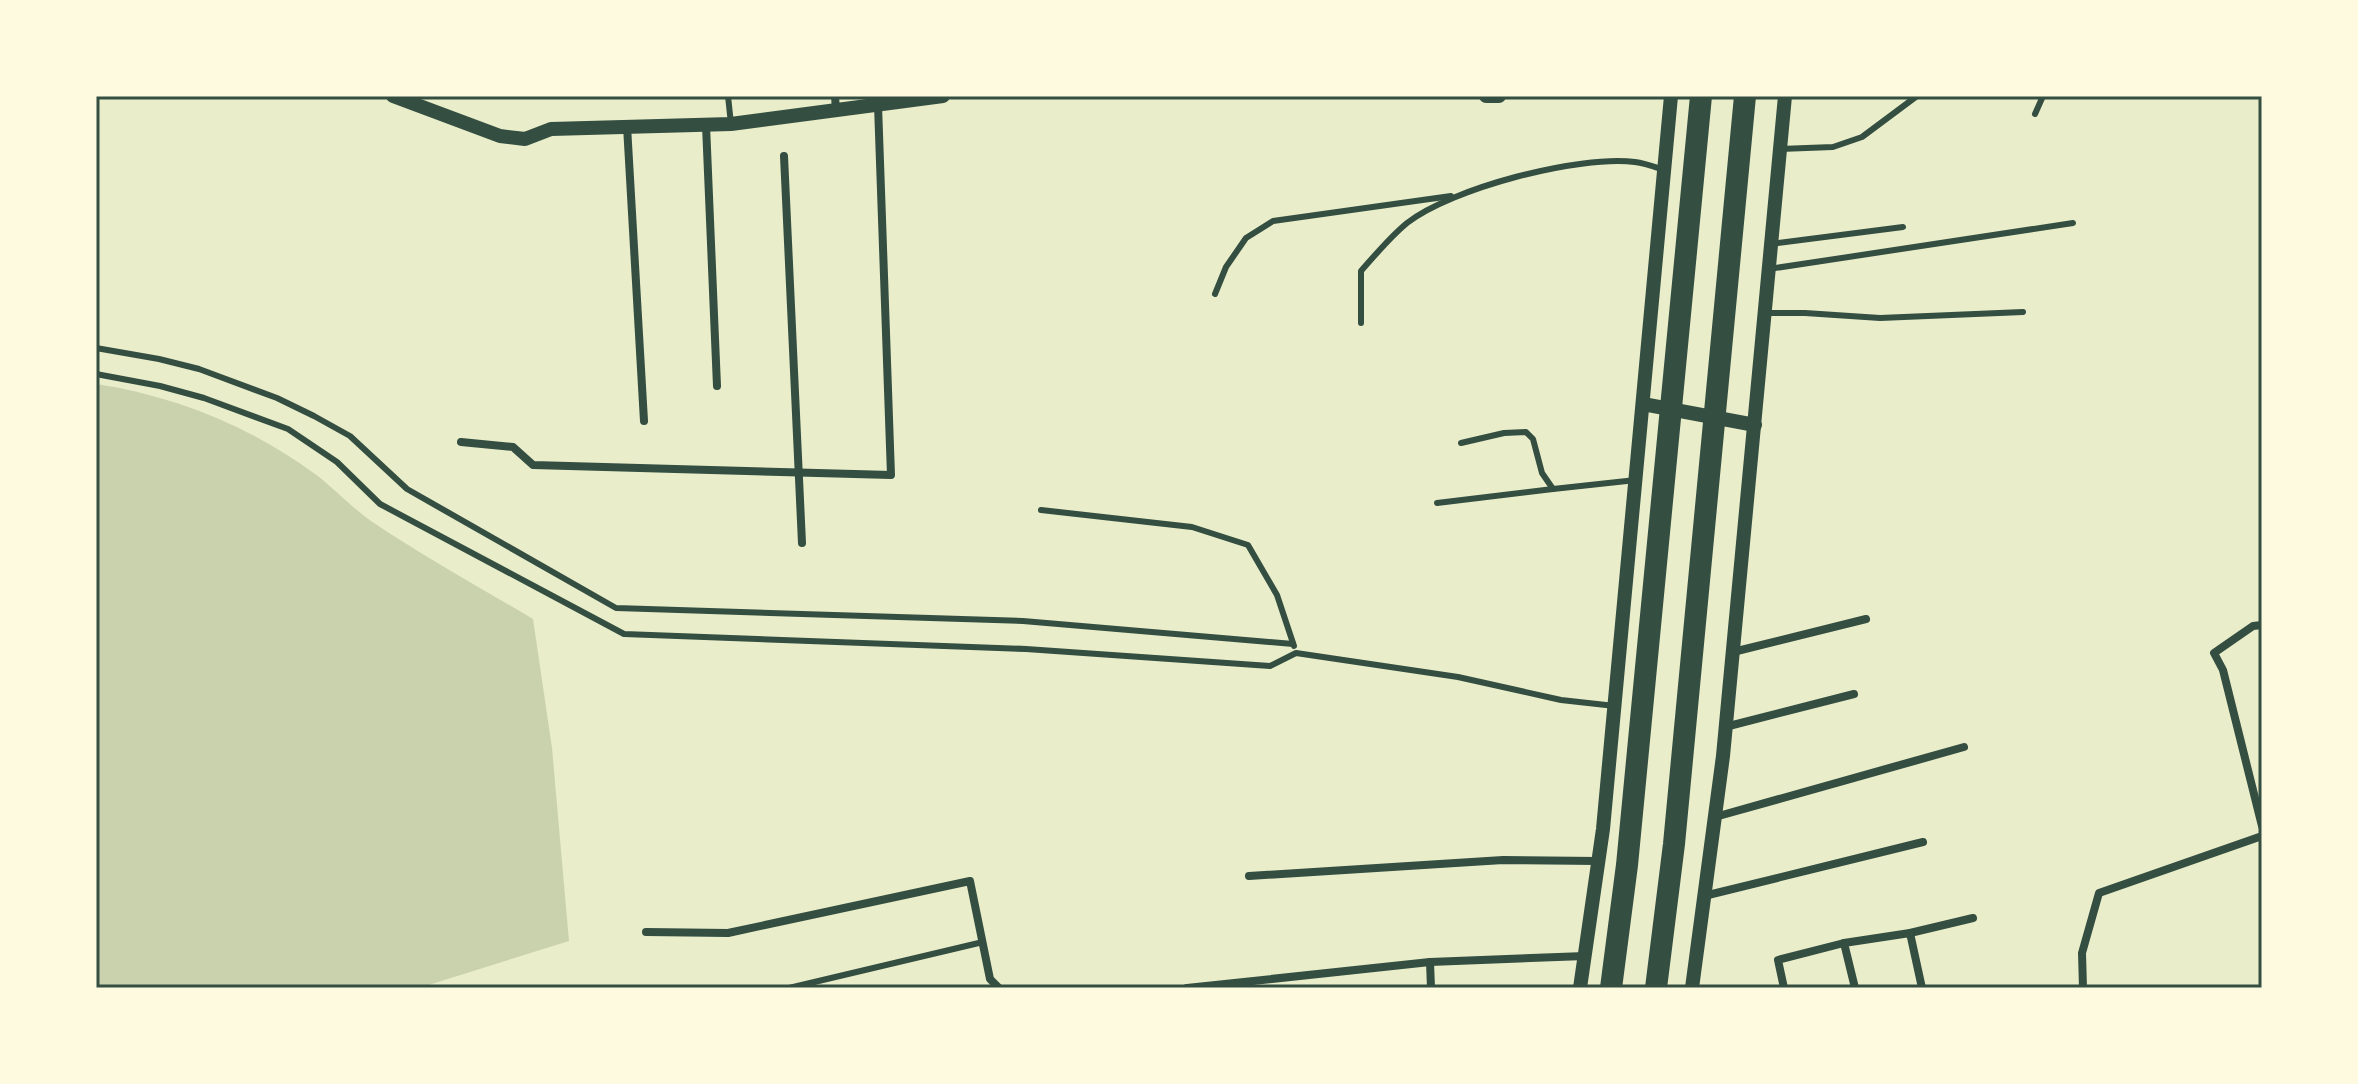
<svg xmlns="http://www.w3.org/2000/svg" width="2358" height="1084" viewBox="0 0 2358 1084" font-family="Inter,sans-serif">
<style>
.green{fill:#cad2ad}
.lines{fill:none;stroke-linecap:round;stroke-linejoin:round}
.service{stroke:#344e41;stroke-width:6}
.minor{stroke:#344e41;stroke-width:8}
.tertiary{stroke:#344e41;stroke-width:14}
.motorway{stroke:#344e41;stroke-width:22}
.neatline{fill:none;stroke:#344e41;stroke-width:3}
</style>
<rect width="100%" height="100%" fill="#e9edc9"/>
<!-- green -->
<path class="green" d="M96 384C175 396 250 426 315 474 334 488 351 507 371 521 423 556 479 587 533 619L552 748 569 941 419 988H96Z"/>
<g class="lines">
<!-- service -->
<g class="service">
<polyline points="728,96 731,124"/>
<polyline points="2035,114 2043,96"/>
<polyline points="1780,149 1833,147 1862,137 1917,96"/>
<polyline points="1771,244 1903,227"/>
<polyline points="1769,269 2073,223"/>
<polyline points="1215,294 1226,267 1246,238 1273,221 1451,196"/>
<polyline points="1765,313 1805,313 1880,318 2023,312"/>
<path d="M1361 323V271C1376 254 1390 237 1407 223 1452 188 1578 155 1635 162 1644 163 1655 167 1664 170"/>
<polyline points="96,348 159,359 199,369 277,398 314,416 350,436 407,489 616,608 1023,621 1293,644"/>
<polyline points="96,374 160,386 204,398 288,429 337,462 380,504 624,634 1026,649 1270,666 1296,653 1458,677 1561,700 1615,706"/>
<polyline points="1461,443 1504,433 1526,432 1533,439 1542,473 1553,489 1636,480"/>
<polyline points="1437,503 1553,489"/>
<polyline points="1041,510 1192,527 1248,545 1277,595 1294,646"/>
<polyline points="789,988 983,942"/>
</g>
<!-- minor -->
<g class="minor">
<polyline points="835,96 836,110"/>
<polyline points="706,125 717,386"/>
<polyline points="627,126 644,421"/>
<polyline points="784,156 802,543"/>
<polyline points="461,442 513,447 533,465 891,475 878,105"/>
<polyline points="2262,625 2253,626 2214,653 2223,670 2262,826"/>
<polyline points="1733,652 1866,619"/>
<polyline points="1725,727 1854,694"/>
<polyline points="1715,817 1964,747"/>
<polyline points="1249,876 1503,860 1598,861"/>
<polyline points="1704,896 1923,842"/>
<polyline points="646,932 728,933 970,881 990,979 999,988"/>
<polyline points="1910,933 1973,918"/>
<polyline points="1430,962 1431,988"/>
<polyline points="1187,988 1430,962 1585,956"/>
<polyline points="1784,988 1778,960 1844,943"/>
<polyline points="1855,988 1844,943 1910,933 1922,988"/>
<polyline points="2083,988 2082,953 2099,893 2262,836"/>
</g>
<!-- tertiary -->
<g class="tertiary">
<polyline points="393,96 500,136 525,139 551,129 731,124 943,96"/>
<polyline points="1486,96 1499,96"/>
<polyline points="1643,404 1755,425"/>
<polyline points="1580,988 1603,829 1671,96"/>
<polyline points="1692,988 1723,756 1785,96"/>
</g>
<!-- motorway -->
<g class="motorway">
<polyline points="1611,988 1627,865 1701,96"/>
<polyline points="1656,988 1674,844 1745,96"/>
</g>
</g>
<!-- border -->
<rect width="2358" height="1084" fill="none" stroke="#fefae0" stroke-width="196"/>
<rect x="98" y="98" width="2162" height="888" class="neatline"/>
</svg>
